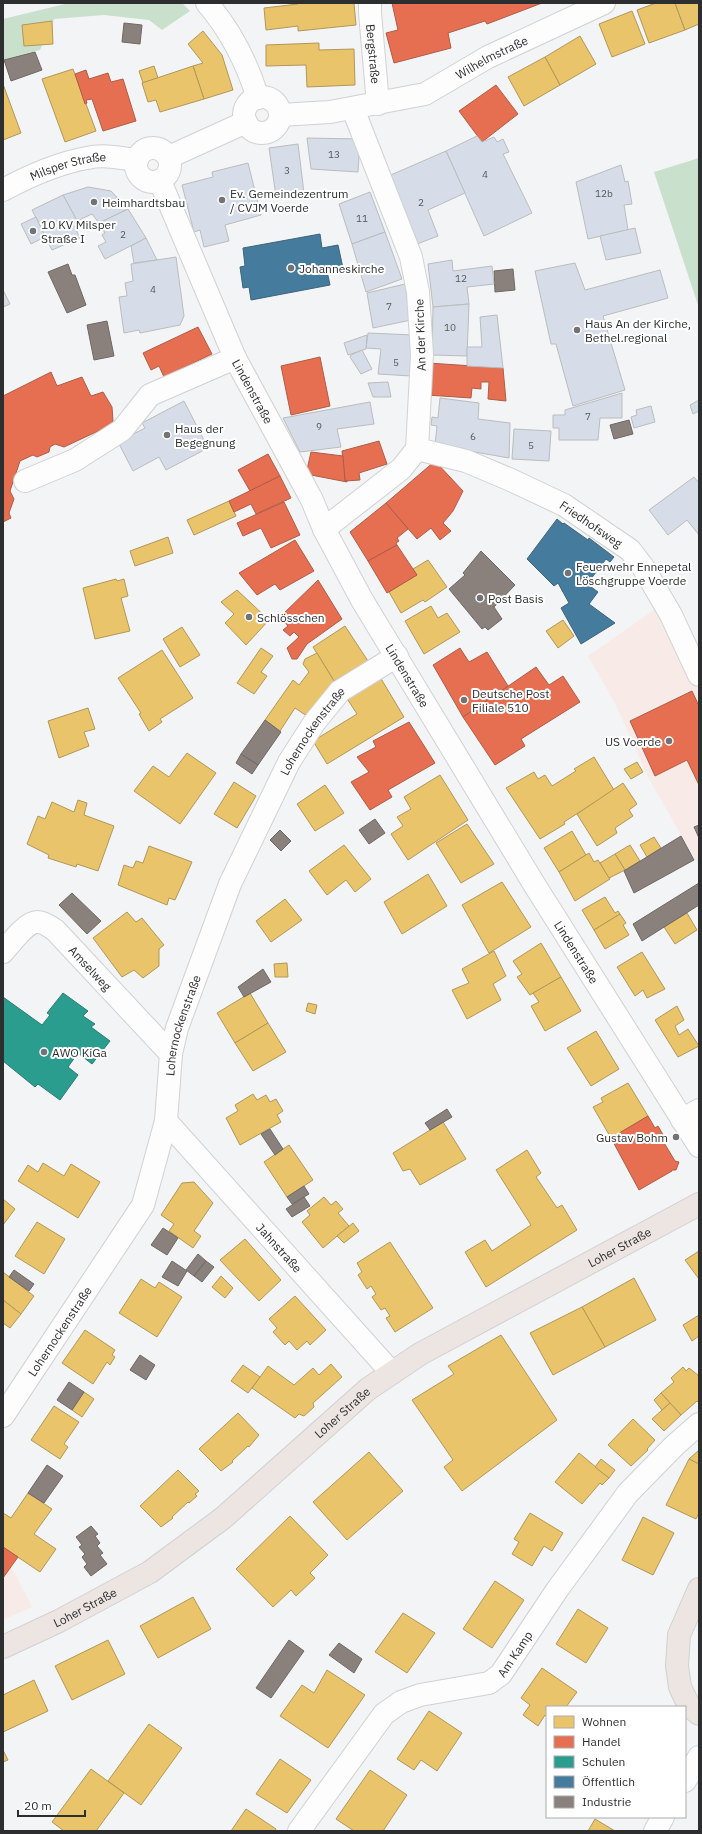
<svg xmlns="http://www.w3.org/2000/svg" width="702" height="1834" viewBox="0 0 702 1834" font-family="'IBM Plex Sans',sans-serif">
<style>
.commercial{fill:#f8ebe7}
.green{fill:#c9e0cc}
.homes{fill:#e9c46a;stroke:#b19758}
.shops{fill:#e76f51;stroke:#af5c47}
.schools{fill:#2a9d8f;stroke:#2b7c72}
.public{fill:#457b9d;stroke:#3e647c}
.industry{fill:#8a817c;stroke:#6e6865}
.building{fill:#d6dde8;stroke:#bbbcbd}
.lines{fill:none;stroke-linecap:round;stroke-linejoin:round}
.minor-casing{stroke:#d0d1d2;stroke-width:24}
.major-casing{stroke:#d1d1d2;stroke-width:24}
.minor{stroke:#fdfdfe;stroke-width:22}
.major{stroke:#ece5e2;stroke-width:22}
.poi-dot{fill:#727375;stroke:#fff;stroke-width:1.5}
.labels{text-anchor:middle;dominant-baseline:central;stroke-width:4;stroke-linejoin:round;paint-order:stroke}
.number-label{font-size:10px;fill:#575a5d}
.street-label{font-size:12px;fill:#2d2e2f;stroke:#fff}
.poi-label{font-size:12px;fill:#2d2e2f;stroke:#fff;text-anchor:start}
</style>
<rect width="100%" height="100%" fill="#f3f4f6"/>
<!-- commercial -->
<g class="commercial">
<polygon points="661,605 699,682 699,866 647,775 615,703 588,656"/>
<polygon points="3,1563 13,1570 32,1607 3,1620"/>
</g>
<!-- green -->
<g class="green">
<polygon points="69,3 182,3 190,11 162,30 149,20 104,15 54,19 40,50 3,60 3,19"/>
<polygon points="699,158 699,308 654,172"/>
</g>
<!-- homes -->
<g class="homes">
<polygon points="298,3 354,3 356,25 298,31 298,26 266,30 264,8 298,4"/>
<polygon points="656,3 675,3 685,30 649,43 637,10"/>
<polygon points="675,3 699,3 699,24 685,30"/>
<polygon points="632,11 645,44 612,57 599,24"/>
<polygon points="52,21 53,44 24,46 22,25"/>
<polygon points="203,31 222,55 233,90 204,99 193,66 203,63 188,44"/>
<polygon points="580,36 596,64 560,85 545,57"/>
<polygon points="319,43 319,50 354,49 355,85 307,87 306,65 266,66 266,45"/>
<polygon points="545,57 560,85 524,106 508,77"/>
<polygon points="154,66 158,78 143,83 139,71"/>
<polygon points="193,66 204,99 160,112 156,100 148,102 142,83"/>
<polygon points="73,69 96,131 65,142 42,79"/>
<polygon points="3,84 21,133 3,140"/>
<polygon points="229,501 236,516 194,535 187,520"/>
<polygon points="168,537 173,553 135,566 130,551"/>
<polygon points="428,560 447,587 425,602 423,600 401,613 389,592 417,575 413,569"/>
<polygon points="116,579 117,581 124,579 128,596 121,598 130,631 95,639 83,588"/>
<polygon points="237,590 269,620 246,645 225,623 234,614 221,602"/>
<polygon points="431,606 438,618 447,613 460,632 424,654 405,621"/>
<polygon points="563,620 574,636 558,648 546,631"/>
<polygon points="345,626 368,661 334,681 313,647"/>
<polygon points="182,627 200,655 180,667 163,639"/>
<polygon points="261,648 273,656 261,672 267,676 254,694 237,683"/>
<polygon points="162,650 193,698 160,719 162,722 149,731 139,714 141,713 118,678"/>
<polygon points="317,653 334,681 310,718 295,708 280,731 265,720 293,680 299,685 309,672 303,664 305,659"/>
<polygon points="380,677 404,717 327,764 313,741 357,714 346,697"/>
<polygon points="88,708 95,729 84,732 89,746 59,758 48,721"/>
<polygon points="187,753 216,773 180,824 134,791 153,766 169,777"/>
<polygon points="594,757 614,790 564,822 565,824 540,839 506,788 534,772 538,779 545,775 552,786 576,771 574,769"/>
<polygon points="637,762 643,772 631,779 624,769"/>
<polygon points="440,775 468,820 408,860 391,834 403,826 397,817 411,809 404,797"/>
<polygon points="234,782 256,796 237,828 214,814"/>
<polygon points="623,783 637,804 629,810 633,816 615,828 617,833 597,846 577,814"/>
<polygon points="325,785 344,813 315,831 297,804"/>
<polygon points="78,800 87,803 84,815 114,826 98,871 77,864 76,867 48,858 49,855 27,844 38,816 45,819 52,802 74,812"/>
<polygon points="467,824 494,864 461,883 436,843"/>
<polygon points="572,831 586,855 559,872 544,848"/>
<polygon points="654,837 661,848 647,857 640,845"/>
<polygon points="344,845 371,879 355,892 346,880 327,895 309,871"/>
<polygon points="630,845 640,861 625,870 615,854"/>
<polygon points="149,846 192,862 175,900 169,898 167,905 118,885 124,865 133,868 136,861 143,863"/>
<polygon points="589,853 594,862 598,860 610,879 575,901 559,872"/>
<polygon points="615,854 625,870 609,878 600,863"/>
<polygon points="428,874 447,906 402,934 384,902"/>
<polygon points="502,882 531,927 489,953 462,905"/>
<polygon points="605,897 615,913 618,911 620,914 594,930 582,910"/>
<polygon points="285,899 302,920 271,942 256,921"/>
<polygon points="127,912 136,922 142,918 164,945 159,949 159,966 143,978 134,970 122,977 93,938"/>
<polygon points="687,913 697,930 675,944 664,927"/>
<polygon points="620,914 626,923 623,925 629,935 605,949 594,930"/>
<polygon points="541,943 561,977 530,995 517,977 522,974 513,961"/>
<polygon points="494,951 506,976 493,984 501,1000 467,1019 452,990 469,983 462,969"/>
<polygon points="642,952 665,989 647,998 643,990 635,996 617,967"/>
<polygon points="287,963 288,977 275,977 274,964"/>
<polygon points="561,977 581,1011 545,1031 531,1006 539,1002 533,993"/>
<polygon points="250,993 268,1023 235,1043 217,1013"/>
<polygon points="308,1003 317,1005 315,1014 306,1011"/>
<polygon points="677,1006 684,1020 675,1026 679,1035 688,1029 699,1046 678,1057 655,1020"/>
<polygon points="268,1023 286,1052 253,1071 235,1043"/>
<polygon points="596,1031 619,1069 591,1086 567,1048"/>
<polygon points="628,1083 648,1116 611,1138 593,1107 603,1102 601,1098"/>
<polygon points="253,1094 257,1100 266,1095 270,1102 276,1099 283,1111 277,1115 281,1122 240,1145 226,1118 238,1111 235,1105"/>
<polygon points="443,1122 466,1159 420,1185 410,1169 403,1171 393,1153"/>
<polygon points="289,1145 313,1180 287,1197 264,1162"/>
<polygon points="527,1150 541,1173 536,1177 557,1208 562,1205 577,1230 486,1287 465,1252 485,1240 492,1251 531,1225 496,1170"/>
<polygon points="43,1163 64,1176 71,1164 100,1182 78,1218 18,1181 28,1165 38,1172"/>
<polygon points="194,1182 213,1203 194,1231 201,1236 193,1248 169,1231 174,1224 161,1215 182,1183"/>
<polygon points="324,1197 331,1205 336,1201 343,1209 338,1213 349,1226 323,1248 302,1222 310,1215 307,1211"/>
<polygon points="3,1199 15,1209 3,1225"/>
<polygon points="37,1222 65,1239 44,1274 15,1256"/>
<polygon points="353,1223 359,1231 344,1243 337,1236"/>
<polygon points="245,1239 281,1280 259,1301 220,1260"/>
<polygon points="390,1242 433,1308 395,1332 386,1318 390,1316 385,1308 381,1310 372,1297 376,1294 371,1286 367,1289 358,1275 362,1272 357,1263"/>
<polygon points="699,1251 699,1279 685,1260"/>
<polygon points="3,1272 34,1296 21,1314 3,1300"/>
<polygon points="221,1276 233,1288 225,1298 212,1287"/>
<polygon points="634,1278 656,1320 605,1347 582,1307"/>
<polygon points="141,1279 155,1288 159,1282 182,1297 157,1337 119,1313"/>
<polygon points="295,1296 326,1330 310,1345 307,1341 297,1350 289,1341 285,1345 273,1332 277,1328 269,1319"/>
<polygon points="3,1300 21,1314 10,1328 3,1323"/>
<polygon points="582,1307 605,1347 553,1375 530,1333"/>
<polygon points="699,1315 699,1336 692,1341 683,1325"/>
<polygon points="85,1330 115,1350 112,1355 115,1357 110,1365 107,1362 93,1384 62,1363"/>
<polygon points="501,1335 557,1420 462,1491 444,1467 453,1460 412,1400 454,1374 448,1366"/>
<polygon points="331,1364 342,1377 313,1403 314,1407 304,1416 299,1414 295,1418 252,1388 268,1366 294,1385 313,1368 319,1375"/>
<polygon points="243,1365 260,1377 248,1393 231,1381"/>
<polygon points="683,1367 686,1371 689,1368 699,1376 699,1403 697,1401 681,1415 661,1393 674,1382 671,1378"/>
<polygon points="84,1392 94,1399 82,1417 72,1410"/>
<polygon points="661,1393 670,1403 662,1410 654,1400"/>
<polygon points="670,1403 681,1415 664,1431 652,1419"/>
<polygon points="54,1406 79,1422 64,1444 68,1447 60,1459 31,1440"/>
<polygon points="238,1413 259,1435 249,1447 248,1446 232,1461 233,1462 221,1471 199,1449"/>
<polygon points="633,1419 655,1440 647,1449 648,1450 631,1466 608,1445"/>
<polygon points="699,1450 699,1464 689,1459"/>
<polygon points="369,1452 403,1491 347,1540 313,1502"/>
<polygon points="579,1453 609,1478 602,1485 600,1483 582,1504 555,1482"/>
<polygon points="601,1459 615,1470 609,1478 595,1467"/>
<polygon points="689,1459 699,1464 699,1513 696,1519 666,1505"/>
<polygon points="178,1470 199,1491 195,1494 197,1496 189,1503 188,1502 172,1517 173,1518 161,1527 140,1506"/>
<polygon points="28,1493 52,1509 34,1534 56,1549 40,1572 3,1547 3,1513 11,1518"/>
<polygon points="530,1513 563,1533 552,1551 544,1546 532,1566 512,1554 519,1542 514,1539"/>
<polygon points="290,1516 328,1555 310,1573 315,1578 296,1596 291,1590 273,1607 236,1569"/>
<polygon points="643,1517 674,1533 653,1575 622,1560"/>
<polygon points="495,1581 524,1600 492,1648 463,1629"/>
<polygon points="193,1597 211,1629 158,1658 140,1626"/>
<polygon points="578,1609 608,1628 586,1663 556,1644"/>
<polygon points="403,1613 435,1633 407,1673 375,1652"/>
<polygon points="108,1640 125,1674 72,1700 55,1666"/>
<polygon points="542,1668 577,1692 566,1707 547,1707 547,1717 545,1715 538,1726 523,1715 530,1705 521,1698"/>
<polygon points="327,1670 365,1695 328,1748 280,1716 302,1685 314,1693"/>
<polygon points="34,1680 48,1711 3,1732 3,1695"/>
<polygon points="429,1711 462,1733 437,1771 421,1760 414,1770 397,1759"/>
<polygon points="149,1724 182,1748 141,1805 108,1781"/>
<polygon points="3,1750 8,1760 3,1762"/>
<polygon points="280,1759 311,1780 287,1813 256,1794"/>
<polygon points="91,1769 124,1793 96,1831 64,1831 52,1822"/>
<polygon points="370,1770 407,1795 383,1831 354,1831 336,1819"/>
<polygon points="246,1809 276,1829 275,1831 231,1831"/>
<polygon points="595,1819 615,1831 588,1831"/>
</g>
<!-- shops -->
<g class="shops">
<polygon points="392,3 542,3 487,24 485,21 448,33 451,48 394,63 386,33 398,30"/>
<polygon points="86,70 89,79 108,73 111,82 123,79 136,121 103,131 92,99 86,100 87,103 85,104 75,74"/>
<polygon points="496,85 518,114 482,142 459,111"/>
<polygon points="198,327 212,354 164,377 159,366 151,370 143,353"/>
<polygon points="320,357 330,406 291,415 281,366"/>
<polygon points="428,363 503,368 506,401 488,399 489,382 481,382 481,389 472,388 471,398 427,395"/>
<polygon points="51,372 57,386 82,377 91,396 103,392 112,407 113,421 111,425 64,447 55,444 50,447 49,452 37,457 33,455 20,461 10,491 14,499 9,513 11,518 3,522 3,396"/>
<polygon points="379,441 387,464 359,473 360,480 345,481 342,451"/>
<polygon points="311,452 343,456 345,481 347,480 347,482 306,474"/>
<polygon points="268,454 280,476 250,491 238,470"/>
<polygon points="435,461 463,491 453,511 443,523 451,531 440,540 431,528 417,539 386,503"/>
<polygon points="280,476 291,498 256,514 251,504 234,512 229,501"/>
<polygon points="284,502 300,535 271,548 261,528 243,536 237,523"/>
<polygon points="386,503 408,529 397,538 399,541 396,543 397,545 368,561 350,532"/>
<polygon points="295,540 314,571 280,590 275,584 257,595 239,573"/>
<polygon points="397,545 417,575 387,593 368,561"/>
<polygon points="318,580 342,619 307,644 297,659 292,659 287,648 299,637 294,632 290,636 283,630 288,626 280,617"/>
<polygon points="460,648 469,662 487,652 508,686 463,717 433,665"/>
<polygon points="536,667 549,685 563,676 580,702 521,739 525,746 495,765 463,717"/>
<polygon points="692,691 699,706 699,785 687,760 655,776 630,721"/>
<polygon points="409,722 435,763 388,790 392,797 370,810 351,782 369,772 357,757 376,747 373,741"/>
<polygon points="648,1116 655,1128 658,1126 666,1140 663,1141 675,1161 679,1162 676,1170 672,1170 672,1171 639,1190 611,1138"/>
<polygon points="3,1547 18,1557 3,1578"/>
</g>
<!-- schools -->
<polygon class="schools" points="63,993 88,1011 83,1016 95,1024 91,1027 110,1041 92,1064 78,1053 68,1067 78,1075 60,1100 38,1084 35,1087 3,1061 3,997 42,1025 50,1015 47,1013"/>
<!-- public -->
<g class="public">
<polygon points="320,234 322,248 338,245 343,268 327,271 330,285 251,300 249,287 243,288 240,267 245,266 243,248"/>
<polygon points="557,519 563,524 564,523 588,540 589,538 614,557 610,562 606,559 587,584 598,592 589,604 615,623 581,644 561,608 569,603 558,583 554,586 527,559"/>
</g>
<!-- industry -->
<g class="industry">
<polygon points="124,23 142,25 140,44 122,42"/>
<polygon points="35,52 42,70 11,81 4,60"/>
<polygon points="68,264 72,275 75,275 86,305 67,313 48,272"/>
<polygon points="513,269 515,290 495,292 494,271"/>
<polygon points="107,321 114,356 94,360 87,325"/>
<polygon points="629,420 633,434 614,439 610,425"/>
<polygon points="481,551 515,585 494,607 502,619 488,630 485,627 482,629 449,589 465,575 463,573"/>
<polygon points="265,720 281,732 258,765 241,754"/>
<polygon points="241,754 258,765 252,774 236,763"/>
<polygon points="375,819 385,833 369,844 359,830"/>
<polygon points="699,825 699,838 694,827"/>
<polygon points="280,830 291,841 281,851 270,840"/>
<polygon points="681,836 694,860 634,893 624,871"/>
<polygon points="699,883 699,905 642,941 633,924"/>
<polygon points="72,893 101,921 87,934 59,905"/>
<polygon points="263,969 271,982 244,997 238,987"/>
<polygon points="447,1109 452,1117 430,1130 425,1123"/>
<polygon points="270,1129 283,1149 275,1155 261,1134"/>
<polygon points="304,1186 309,1194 292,1204 287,1197"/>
<polygon points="304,1197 310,1206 292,1217 286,1209"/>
<polygon points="163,1228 178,1238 167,1255 151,1245"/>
<polygon points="198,1254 206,1261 194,1276 186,1270"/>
<polygon points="172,1261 187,1271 178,1286 162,1277"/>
<polygon points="206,1261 214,1267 202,1282 194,1276"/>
<polygon points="14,1270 34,1284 29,1291 9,1277"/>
<polygon points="140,1355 155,1365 146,1380 130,1370"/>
<polygon points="69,1382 84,1392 72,1410 57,1400"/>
<polygon points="47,1465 63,1476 44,1503 28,1493"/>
<polygon points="91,1526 98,1534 95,1536 100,1543 97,1546 103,1553 100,1555 107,1564 91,1576 84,1567 87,1564 82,1557 85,1554 79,1547 82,1545 76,1537"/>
<polygon points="289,1640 304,1651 271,1698 256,1688"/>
<polygon points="339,1643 362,1659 354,1673 329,1655"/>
</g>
<!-- building -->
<g class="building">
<polygon points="477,136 482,142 494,137 497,142 503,139 509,152 503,154 532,213 484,236 446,151"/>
<polygon points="307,138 360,139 358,172 311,169"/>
<polygon points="298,144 304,193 276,196 269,148"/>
<polygon points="446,151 465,193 428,210 438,236 417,244 384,178"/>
<polygon points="248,163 261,215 225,225 229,241 204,247 200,230 194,232 182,185 213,177 212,172"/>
<polygon points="621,165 625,182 628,181 632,204 624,205 628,230 588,239 576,182"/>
<polygon points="88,187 111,191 128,209 99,223 92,214 77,221 63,195"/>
<polygon points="370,192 385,232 352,244 339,204"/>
<polygon points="63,195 80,226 75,228 80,238 52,250 32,210"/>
<polygon points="128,209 146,238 105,259 98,246 106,242 102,235 105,233 99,223"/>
<polygon points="36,217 45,237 31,244 21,224"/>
<polygon points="635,228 641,253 606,260 600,236"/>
<polygon points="385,232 402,279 366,292 352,244"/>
<polygon points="146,238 157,260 134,263 131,246"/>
<polygon points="176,257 184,316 180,325 140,333 139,330 124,333 119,297 127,296 125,283 133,281 131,264"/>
<polygon points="452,260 453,271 492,266 494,284 467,287 469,304 433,307 428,264"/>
<polygon points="575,263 585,290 660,270 668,298 603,316 625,390 573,406 556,344 551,344 535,271"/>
<polygon points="405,284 411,320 373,328 367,293"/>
<polygon points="3,290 10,304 3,307"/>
<polygon points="469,304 467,356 432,355 433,307"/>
<polygon points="497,315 503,368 467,366 467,347 482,347 480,317"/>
<polygon points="368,333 413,335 411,376 378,374 381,349 366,348"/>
<polygon points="367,335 366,349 348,355 344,343"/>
<polygon points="362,350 372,369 361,374 350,357 351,355"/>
<polygon points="388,382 391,397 373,397 368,383"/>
<polygon points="622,393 622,418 600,418 598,440 559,440 559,428 553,428 553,415 565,415 565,410"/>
<polygon points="440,398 479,403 478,419 510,423 509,458 435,445 437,426 431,425 432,417 438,418"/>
<polygon points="699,400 699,411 693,414 690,405"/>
<polygon points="184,401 208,448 166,470 159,457 133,471 118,442 145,428 142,423"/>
<polygon points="370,402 374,424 337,429 341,447 300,452 283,418"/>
<polygon points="651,406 655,422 634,428 631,417 637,415 636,410"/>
<polygon points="514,429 551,431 549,461 512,459"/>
<polygon points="694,477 699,483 699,535 687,520 668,535 649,510"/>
</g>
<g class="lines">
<!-- minor casing -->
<g class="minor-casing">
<g id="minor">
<path d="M207 3C231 31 247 63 258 98"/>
<path id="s1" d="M370 3V13L378 104"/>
<circle cx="262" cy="115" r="18"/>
<path id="s2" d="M280 115 330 112 425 94 488 57 604 3"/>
<circle cx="153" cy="165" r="17"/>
<polyline points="169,157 246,122"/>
<path id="s3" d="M160 181 235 358 312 500 324 529 362 600 534 884 699 1146"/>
<path id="s4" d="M3 190C29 176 59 163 87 158 103 154 121 158 137 160"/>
<path id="s5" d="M417 449 466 461 511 480 564 505 630 550 643 567 671 615 699 675"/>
<polyline points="25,481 75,460 122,430 150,395 235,358"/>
<polyline points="324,529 401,469 417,449 422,355 418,292 411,257 353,109"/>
<path id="s6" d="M3 952C10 944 27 921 38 922 44 922 50 927 55 930L171 1054"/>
<polyline points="682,1120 699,1110"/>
<path id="s7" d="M166 1121 392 1373"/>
<path id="s8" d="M3 1416 143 1205 166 1121 171 1054 177 1028 230 884 289 762 314 723 340 691 397 656"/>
<polyline points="685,1781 699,1757"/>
<path id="s9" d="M299 1831 384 1714 401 1702 420 1695 489 1683 501 1674 557 1590 628 1493 675 1445 699 1424"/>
<polyline points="655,1831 663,1817"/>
</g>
</g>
<!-- major casing -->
<g class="major-casing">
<g id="major">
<polyline points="699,1589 679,1635 677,1666 680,1687 689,1706 699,1714"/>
<path id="s10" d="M3 1647 59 1621 150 1572 223 1518 368 1389 420 1354 699 1204"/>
</g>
</g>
<!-- minor -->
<use href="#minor" class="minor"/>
<!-- major -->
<use href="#major" class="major"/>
</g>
<!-- markers -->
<g class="poi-dot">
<circle cx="222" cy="200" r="4"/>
<circle cx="94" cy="202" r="4"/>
<circle cx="33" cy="231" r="4"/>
<circle cx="291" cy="268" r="4"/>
<circle cx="577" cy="330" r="4"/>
<circle cx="167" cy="435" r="4"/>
<circle cx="568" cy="573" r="4"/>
<circle cx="480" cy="598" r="4"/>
<circle cx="249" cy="617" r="4"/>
<circle cx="464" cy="700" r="4"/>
<circle cx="669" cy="741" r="4"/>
<circle cx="44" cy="1052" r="4"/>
<circle cx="676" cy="1137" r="4"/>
</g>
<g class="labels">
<!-- number labels -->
<g class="number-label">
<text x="334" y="154">13</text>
<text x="287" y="170">3</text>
<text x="485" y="174">4</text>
<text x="604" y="193">12b</text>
<text x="421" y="202">2</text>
<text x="362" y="218">11</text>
<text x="123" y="234">2</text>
<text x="461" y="278">12</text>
<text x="153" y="289">4</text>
<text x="389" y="306">7</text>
<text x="450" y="327">10</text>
<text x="396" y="362">5</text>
<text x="588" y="416">7</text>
<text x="319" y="426">9</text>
<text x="473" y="436">6</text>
<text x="531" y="445">5</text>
</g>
<!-- street labels -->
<g class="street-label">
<text stroke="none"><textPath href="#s1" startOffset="51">Bergstraße</textPath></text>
<text stroke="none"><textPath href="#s2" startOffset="223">Wilhelmstraße</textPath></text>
<text stroke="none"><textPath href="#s4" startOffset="70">Milsper Straße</textPath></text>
<text transform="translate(420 335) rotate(-92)">An der Kirche</text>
<text stroke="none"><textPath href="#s3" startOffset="230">Lindenstraße</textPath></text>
<text stroke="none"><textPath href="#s5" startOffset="191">Friedhofsweg</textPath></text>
<text stroke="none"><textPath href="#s3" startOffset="554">Lindenstraße</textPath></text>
<text stroke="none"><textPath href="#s8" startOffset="762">Lohernockenstraße</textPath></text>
<text stroke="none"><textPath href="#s3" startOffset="878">Lindenstraße</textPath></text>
<text stroke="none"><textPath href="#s6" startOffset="118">Amselweg</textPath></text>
<text stroke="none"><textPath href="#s8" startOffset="438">Lohernockenstraße</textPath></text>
<text stroke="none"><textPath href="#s7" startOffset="170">Jahnstraße</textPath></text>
<text stroke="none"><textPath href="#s10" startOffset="739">Loher Straße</textPath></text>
<text stroke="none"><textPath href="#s8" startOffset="102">Lohernockenstraße</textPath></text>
<text stroke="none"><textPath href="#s10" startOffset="415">Loher Straße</textPath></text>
<text stroke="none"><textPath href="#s10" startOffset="91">Loher Straße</textPath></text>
<text stroke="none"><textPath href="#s9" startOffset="295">Am Kamp</textPath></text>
</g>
<!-- poi labels -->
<g class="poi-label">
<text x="230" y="193">Ev. Gemeindezentrum<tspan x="230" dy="14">/ CVJM Voerde</tspan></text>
<text x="102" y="202">Heimhardtsbau</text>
<text x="41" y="224">10 KV Milsper<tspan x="41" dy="14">Straße I</tspan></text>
<text x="299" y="268">Johanneskirche</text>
<text x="585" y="323">Haus An der Kirche,<tspan x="585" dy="14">Bethel.regional</tspan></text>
<text x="175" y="428">Haus der<tspan x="175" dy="14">Begegnung</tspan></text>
<text x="576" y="566">Feuerwehr Ennepetal<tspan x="576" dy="14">Löschgruppe Voerde</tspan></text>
<text x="488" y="598">Post Basis</text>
<text x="257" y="617">Schlösschen</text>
<text x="472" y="693">Deutsche Post<tspan x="472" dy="14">Filiale 510</tspan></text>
<text x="661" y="741" text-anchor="end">US Voerde</text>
<text x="52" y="1052">AWO KiGa</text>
<text x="668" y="1137" text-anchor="end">Gustav Bohm</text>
</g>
</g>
<!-- border -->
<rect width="702" height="1834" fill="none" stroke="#2d2e2f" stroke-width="8"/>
<!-- legend -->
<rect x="546" y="1706" width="140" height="112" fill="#ffffff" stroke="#ababac"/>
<rect x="554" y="1716" width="20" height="12" fill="#e9c46a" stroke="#ababac"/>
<text x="582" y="1726" font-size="12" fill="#2d2e2f">Wohnen</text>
<rect x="554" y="1736" width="20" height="12" fill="#e76f51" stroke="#ababac"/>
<text x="582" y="1746" font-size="12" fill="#2d2e2f">Handel</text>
<rect x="554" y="1756" width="20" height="12" fill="#2a9d8f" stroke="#ababac"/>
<text x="582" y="1766" font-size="12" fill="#2d2e2f">Schulen</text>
<rect x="554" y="1776" width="20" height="12" fill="#457b9d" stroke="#ababac"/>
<text x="582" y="1786" font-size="12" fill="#2d2e2f">Öffentlich</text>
<rect x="554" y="1796" width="20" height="12" fill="#8a817c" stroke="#ababac"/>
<text x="582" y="1806" font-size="12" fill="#2d2e2f">Industrie</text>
<!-- scale -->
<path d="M18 1810v6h67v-6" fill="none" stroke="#2d2e2f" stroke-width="2"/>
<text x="24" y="1810" font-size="12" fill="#2d2e2f" stroke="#ffffff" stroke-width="3" paint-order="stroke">20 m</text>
</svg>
